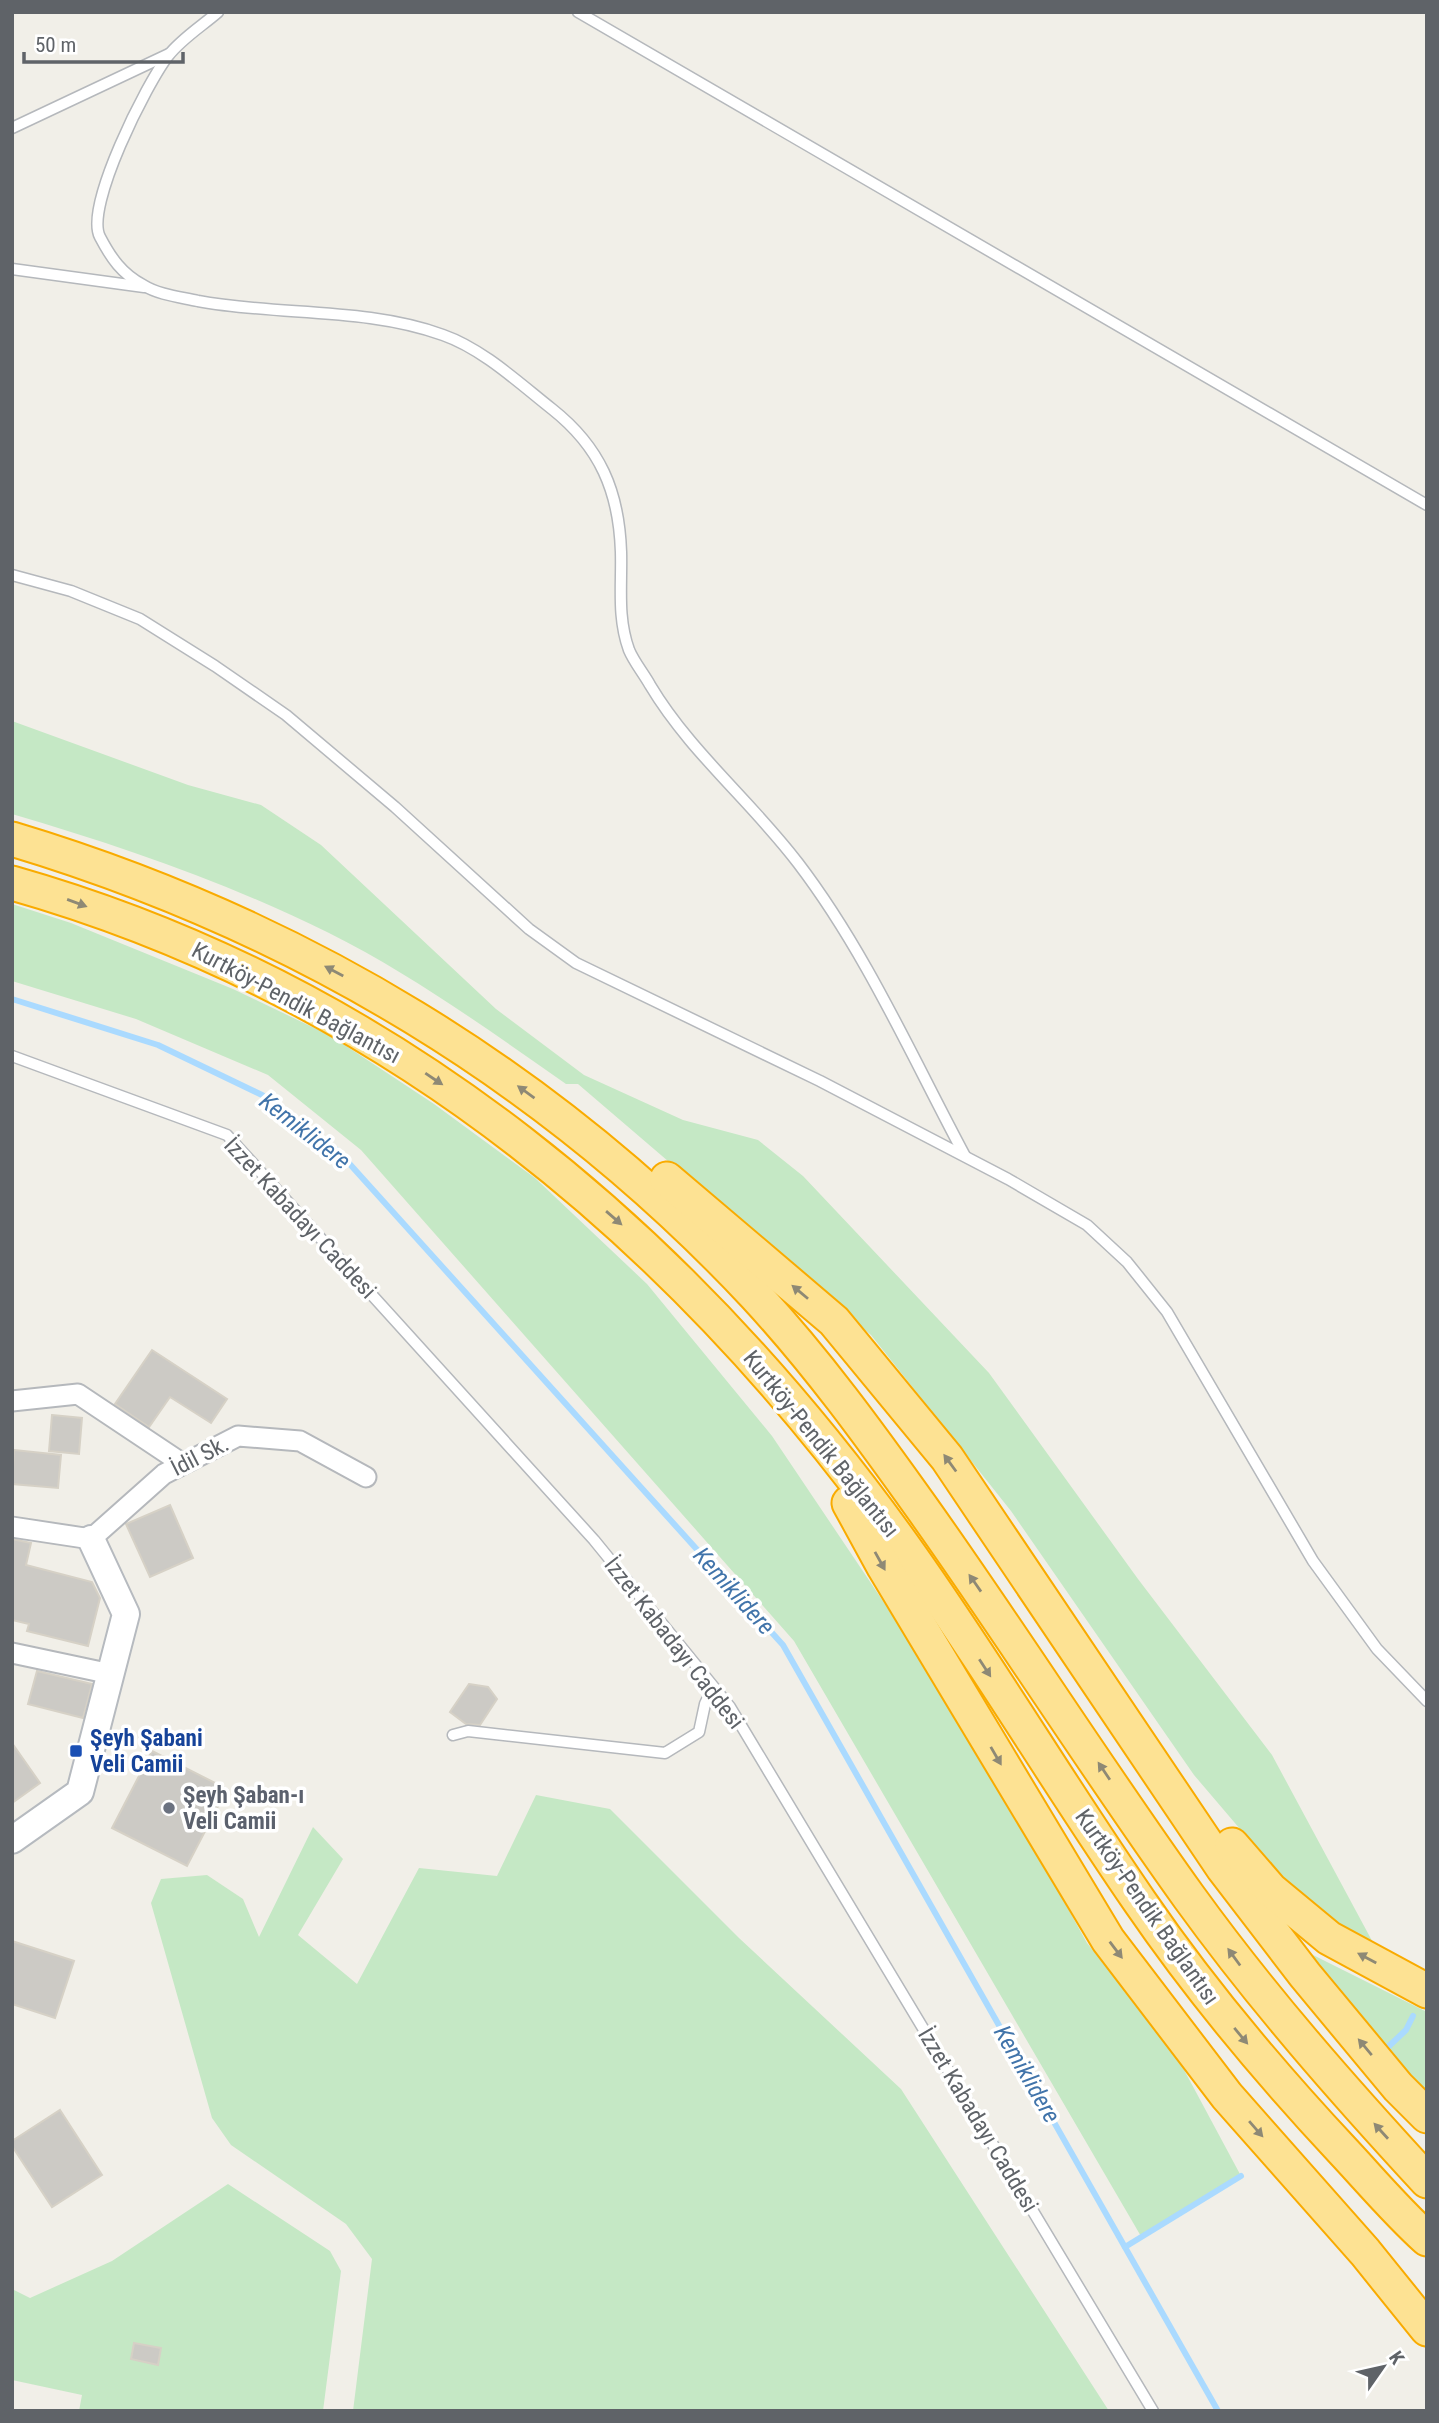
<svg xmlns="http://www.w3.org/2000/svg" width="1439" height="2423" viewBox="0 0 1439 2423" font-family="'Roboto Condensed',sans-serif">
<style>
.green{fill:#c5e8c5}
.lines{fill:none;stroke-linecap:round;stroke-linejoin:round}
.stream{stroke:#aadaff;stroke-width:6}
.building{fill:#cccac5;stroke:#d6d1c6;stroke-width:2}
.lane-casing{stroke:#b5b8bc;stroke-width:13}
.street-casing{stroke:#b5b8bc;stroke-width:23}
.secondary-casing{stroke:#b6babf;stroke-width:30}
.highway-casing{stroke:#f9ab00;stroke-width:37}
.lane{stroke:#fff;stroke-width:10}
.street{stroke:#fff;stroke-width:19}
.secondary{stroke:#fff;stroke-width:26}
.highway{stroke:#fde293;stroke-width:33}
.oneway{fill:#8e8975}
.transit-dot{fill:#1a4fb4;stroke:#fff;stroke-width:2.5}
.worship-dot{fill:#6b7280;stroke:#fff;stroke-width:2.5}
.labels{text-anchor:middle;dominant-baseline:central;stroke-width:7;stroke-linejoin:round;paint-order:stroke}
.street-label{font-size:23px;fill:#5f6368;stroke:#fff}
.transit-label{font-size:23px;font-weight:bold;fill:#164399;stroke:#fff;text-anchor:start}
.worship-label{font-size:23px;font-weight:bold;fill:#5b616d;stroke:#fff;text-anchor:start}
.water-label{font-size:24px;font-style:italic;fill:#4174aa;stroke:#fff}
</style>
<rect width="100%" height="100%" fill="#f1efe8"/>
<!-- green -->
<g class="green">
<path d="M12 721 188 785 261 805 321 845 496 1009 584 1075 683 1120 758 1140 803 1176 989 1373 1138 1579 1272 1755 1377 1950 1293 1891 1194 1775 1011 1511 871 1335 578 1084H566C490 1031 413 975 329 933 228 883 121 846 12 814Z"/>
<polygon points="12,904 71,923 233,989 331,1036 434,1104 535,1178 647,1284 772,1436 965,1723 1087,1943 1175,2053 1241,2176 1142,2238 794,1641 361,1150 268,1075 136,1019 12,981"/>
<polygon points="536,1795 610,1809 739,1938 901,2089 1109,2411 353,2411 372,2259 346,2224 231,2145 212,2118 151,1903 161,1879 207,1875 243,1899 259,1937 313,1827 343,1859 298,1935 357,1984 419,1868 497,1876"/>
<polygon points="1297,1947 1427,2012 1427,2097"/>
<polygon points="228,2184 330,2251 341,2271 323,2411 79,2411 82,2395 12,2380 12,2289 30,2298 112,2261"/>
</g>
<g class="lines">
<!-- stream -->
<g class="stream">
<polyline points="12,999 158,1045 262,1095 338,1151 783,1645 1218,2411"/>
<polyline points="1388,2047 1406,2030 1413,2016"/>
<polyline points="1125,2247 1241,2176"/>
</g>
</g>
<!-- building -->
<g class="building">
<polygon points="152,1350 227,1399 211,1423 170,1397 149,1427 115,1404"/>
<polygon points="52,1415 82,1418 79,1454 49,1451"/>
<polygon points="14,1450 61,1455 58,1488 12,1484"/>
<polygon points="170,1505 193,1558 150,1577 126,1524"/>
<polygon points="12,1539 31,1543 26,1565 92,1582 100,1598 88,1646 27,1631 29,1624 12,1620"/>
<polygon points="37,1671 92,1684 83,1718 28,1704"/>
<polygon points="469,1684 488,1687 497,1699 480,1725 466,1724 450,1712"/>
<polygon points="12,1743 40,1783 12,1803"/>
<polygon points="152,1751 227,1789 187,1866 112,1828"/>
<polygon points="12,1941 74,1961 55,2018 12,2004"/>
<polygon points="60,2110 102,2175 52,2207 12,2146 12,2141"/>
<polygon points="134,2343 161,2348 158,2365 131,2359"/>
</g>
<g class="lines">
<!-- lane casing -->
<g class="lane-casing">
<g id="lane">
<path d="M218 12C202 26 181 39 168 56 147 83 84 207 100 237 111 258 122 274 143 285 159 295 180 297 198 301 278 316 366 307 443 335 483 349 519 383 552 409 600 447 619 491 621 552 622 585 617 617 629 650 634 662 644 674 650 685 690 752 751 801 798 863 866 952 912 1057 965 1156"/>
<polyline points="578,12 1427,505"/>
<polyline points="12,128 169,54"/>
<polyline points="12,269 144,287"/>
<polyline points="12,575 71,591 140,619 215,666 286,715 395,807 529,929 576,963 820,1081 1008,1179 1087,1225 1127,1262 1167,1312 1313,1561 1377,1649 1427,1701"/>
<polyline points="12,1056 227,1135 594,1540 730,1707 1153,2411"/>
<polyline points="453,1735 468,1731 665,1753 699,1732 705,1704 713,1687"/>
</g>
</g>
<!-- street casing -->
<g class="street-casing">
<g id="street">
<polyline points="12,1401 78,1394 183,1464"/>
<polyline points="12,1527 91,1539 164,1474 238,1436 300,1441 366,1477"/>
<polyline points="12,1653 111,1674"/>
</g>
</g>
<!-- secondary casing -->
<g class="secondary-casing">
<polyline id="secondary" points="12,1840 80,1792 126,1614 91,1539"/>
</g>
<!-- highway casing -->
<g class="highway-casing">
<g id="highway">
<path d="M12 839C298 925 551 1077 755 1295 817 1362 870 1435 922 1508 1013 1636 1097 1769 1189 1897 1262 1998 1343 2090 1427 2181"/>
<path d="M12 883C392 991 687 1240 912 1558 991 1670 1062 1789 1140 1902 1201 1991 1270 2073 1343 2151 1371 2181 1397 2212 1427 2239"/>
<polyline points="667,1179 834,1321 947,1458 1223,1868 1305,1975 1398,2087 1427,2116"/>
<polyline points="849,1503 884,1567 1108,1940 1227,2096 1365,2252 1427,2329"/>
<polyline points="1232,1845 1271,1890 1329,1938 1427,1991"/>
</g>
</g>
<!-- lane -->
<use href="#lane" class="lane"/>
<!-- street -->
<use href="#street" class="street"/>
<!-- secondary -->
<use href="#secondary" class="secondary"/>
<!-- highway -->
<use href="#highway" class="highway"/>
</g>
<!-- one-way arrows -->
<defs><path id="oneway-solid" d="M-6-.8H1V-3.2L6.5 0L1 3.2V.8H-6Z" transform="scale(1.75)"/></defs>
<g class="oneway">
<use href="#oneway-solid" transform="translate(77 903) rotate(20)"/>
<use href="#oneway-solid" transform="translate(334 971) rotate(-152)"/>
<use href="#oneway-solid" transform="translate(434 1079) rotate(34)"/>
<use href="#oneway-solid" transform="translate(526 1092) rotate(-144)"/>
<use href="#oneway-solid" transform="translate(614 1218) rotate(41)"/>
<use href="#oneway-solid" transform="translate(800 1292) rotate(-140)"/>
<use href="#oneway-solid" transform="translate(950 1463) rotate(-126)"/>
<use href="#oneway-solid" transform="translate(880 1561) rotate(61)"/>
<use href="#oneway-solid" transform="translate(975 1583) rotate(-125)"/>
<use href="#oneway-solid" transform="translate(985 1668) rotate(57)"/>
<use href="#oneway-solid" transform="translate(996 1756) rotate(60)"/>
<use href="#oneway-solid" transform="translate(1104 1771) rotate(-124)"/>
<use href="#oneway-solid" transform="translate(1116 1950) rotate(53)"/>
<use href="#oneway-solid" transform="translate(1234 1957) rotate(-126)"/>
<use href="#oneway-solid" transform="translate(1367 1958) rotate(-152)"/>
<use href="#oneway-solid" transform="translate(1241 2036) rotate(50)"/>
<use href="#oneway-solid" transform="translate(1365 2047) rotate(-130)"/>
<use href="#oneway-solid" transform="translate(1256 2129) rotate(49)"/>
<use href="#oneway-solid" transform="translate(1381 2131) rotate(-132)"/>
</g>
<!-- markers -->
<rect class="transit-dot" x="69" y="1744" width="14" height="14" rx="3.5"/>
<circle class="worship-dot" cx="169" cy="1808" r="7"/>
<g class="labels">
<!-- street labels -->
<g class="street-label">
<text transform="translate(296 1003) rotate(28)">Kurtköy-Pendik Bağlantısı</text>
<text transform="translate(300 1218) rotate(47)">İzzet Kabadayı Caddesi</text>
<text transform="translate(821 1444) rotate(51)">Kurtköy-Pendik Bağlantısı</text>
<text transform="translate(200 1456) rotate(-27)">İdil Sk.</text>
<text transform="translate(674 1643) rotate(52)">İzzet Kabadayı Caddesi</text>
<text transform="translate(1147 1907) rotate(55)">Kurtköy-Pendik Bağlantısı</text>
<text transform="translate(978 2120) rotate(59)">İzzet Kabadayı Caddesi</text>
</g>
<!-- transit labels -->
<g class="transit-label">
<text x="90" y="1738">Şeyh Şabani<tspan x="90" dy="26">Veli Camii</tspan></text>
</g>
<!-- worship labels -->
<g class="worship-label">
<text x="183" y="1795">Şeyh Şaban-ı<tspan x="183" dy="26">Veli Camii</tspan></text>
</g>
<!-- water labels -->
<g class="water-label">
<text transform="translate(305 1131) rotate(38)">Kemiklidere</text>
<text transform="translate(734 1591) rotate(48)">Kemiklidere</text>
<text transform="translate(1027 2074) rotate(60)">Kemiklidere</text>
</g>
</g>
<!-- border -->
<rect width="1439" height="2423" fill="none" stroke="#5f6368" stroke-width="28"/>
<!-- north arrow -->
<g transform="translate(1383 2367) rotate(56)" stroke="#ffffff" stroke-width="5" paint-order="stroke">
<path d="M0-5L12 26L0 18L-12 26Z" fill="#5f6368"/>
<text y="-10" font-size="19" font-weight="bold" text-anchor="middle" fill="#5f6368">K</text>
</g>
<!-- scale -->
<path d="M24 52v10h159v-10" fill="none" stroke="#5f6368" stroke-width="3.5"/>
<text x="35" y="52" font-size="21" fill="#5f6368" stroke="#ffffff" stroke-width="5" paint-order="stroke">50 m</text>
</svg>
